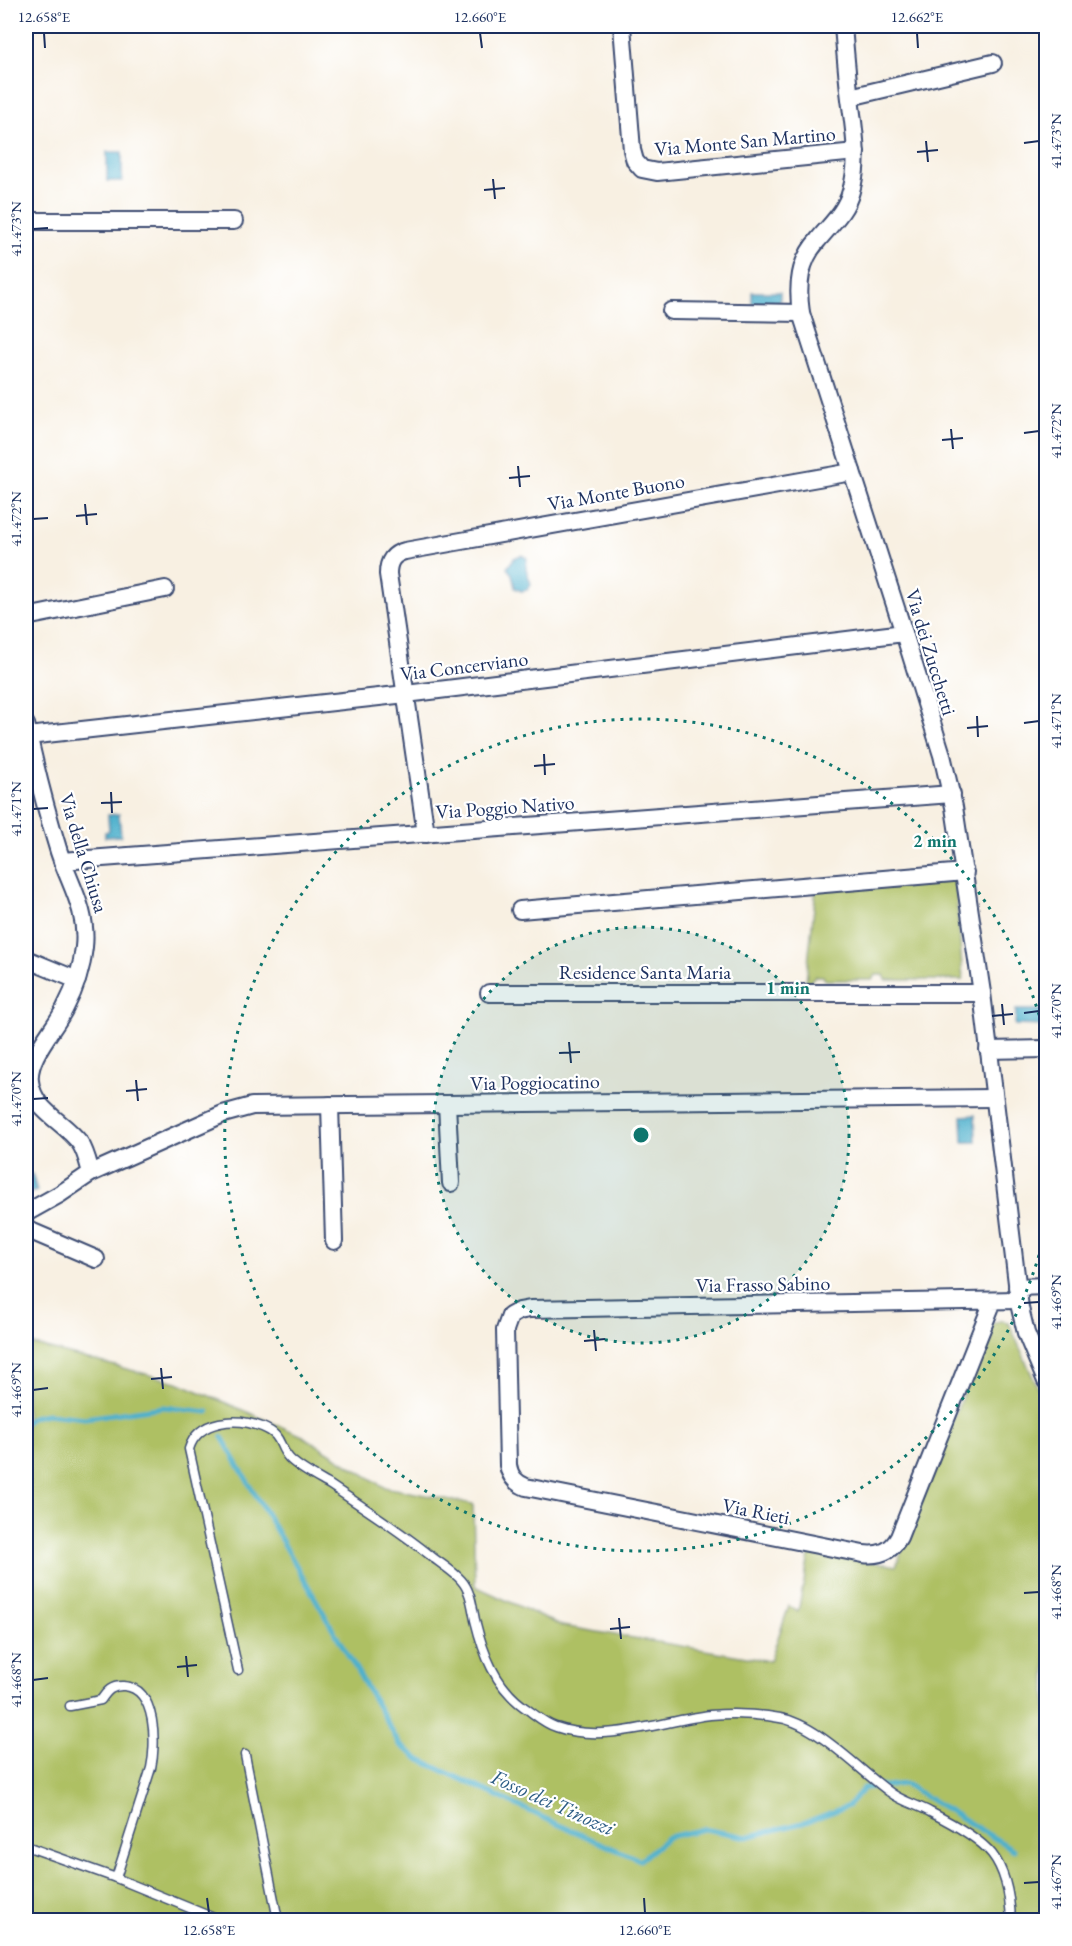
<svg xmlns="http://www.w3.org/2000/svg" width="1072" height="1946" viewBox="0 0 1072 1946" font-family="'EB Garamond',serif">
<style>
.green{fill:#aec064;stroke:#647861;stroke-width:1.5}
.water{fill:#4db0cc;stroke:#347095;stroke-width:1.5}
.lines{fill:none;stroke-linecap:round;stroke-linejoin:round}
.stream{stroke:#4db0cc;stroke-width:5}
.service-casing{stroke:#3c4c72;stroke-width:11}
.minor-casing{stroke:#3c4c72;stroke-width:20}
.service{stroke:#fff;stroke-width:8}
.minor{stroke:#fff;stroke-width:16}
.ticks{fill:none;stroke:#1b2f5e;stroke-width:2}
.ring{fill:none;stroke:#0f766e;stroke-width:3;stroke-dasharray:3 6}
.labels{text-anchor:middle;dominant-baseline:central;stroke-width:4.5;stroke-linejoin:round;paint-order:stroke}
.street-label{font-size:20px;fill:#1b2f5e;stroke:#fff}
.water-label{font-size:21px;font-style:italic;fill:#2c5c84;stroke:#fff}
.centre{fill:#0f766e;stroke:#fff;stroke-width:3}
.ring-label{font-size:18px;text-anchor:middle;font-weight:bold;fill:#0f766e;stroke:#fff;stroke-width:4.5;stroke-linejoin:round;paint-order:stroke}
.neatline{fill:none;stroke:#1b2f5e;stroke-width:2}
.ticks-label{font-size:15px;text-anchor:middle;fill:#1b2f5e}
</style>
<rect width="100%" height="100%" fill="#fff"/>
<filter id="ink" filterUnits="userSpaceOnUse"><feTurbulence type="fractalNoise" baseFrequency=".0167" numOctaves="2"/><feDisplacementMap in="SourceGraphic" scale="12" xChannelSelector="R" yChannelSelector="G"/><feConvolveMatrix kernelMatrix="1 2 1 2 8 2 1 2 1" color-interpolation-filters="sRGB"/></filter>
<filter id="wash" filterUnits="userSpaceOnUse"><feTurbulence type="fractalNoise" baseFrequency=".008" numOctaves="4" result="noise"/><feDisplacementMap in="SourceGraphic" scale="24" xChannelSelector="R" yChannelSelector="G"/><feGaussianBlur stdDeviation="1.35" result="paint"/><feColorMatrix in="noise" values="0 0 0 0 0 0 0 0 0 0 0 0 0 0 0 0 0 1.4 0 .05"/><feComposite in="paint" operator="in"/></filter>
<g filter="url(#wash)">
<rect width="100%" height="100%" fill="#f8f0e2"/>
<!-- green -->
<g class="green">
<polygon points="955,878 963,980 886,980 884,975 876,975 872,980 825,980 823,976 815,976 810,981 806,981 816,889"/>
<polygon points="1002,1320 1009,1323 1046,1407 1046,1920 26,1920 26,1343 177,1382 303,1436 384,1487 473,1504 475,1586 562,1626 770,1661 789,1606 798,1612 810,1551 896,1566 990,1325"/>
</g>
<!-- water -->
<g class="water">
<rect x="107" y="152" width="15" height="29"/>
<polygon points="752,292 780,292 780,303 752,304"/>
<polygon points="521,555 527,558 526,569 531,584 527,590 521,591 515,588 512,574 507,568 514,558"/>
<polygon points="119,814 121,836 105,837 105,832 109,831 108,815"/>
<polygon points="1016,1010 1046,1010 1046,1026 1015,1025"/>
<polygon points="975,1115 976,1142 963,1142 962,1116"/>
<polygon points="32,1174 37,1191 26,1194 26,1179 28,1178 27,1175"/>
</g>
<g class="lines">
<!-- stream -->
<g class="stream">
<polyline points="26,1422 32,1417 47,1414 85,1418 164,1407 208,1412"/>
<polyline points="222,1437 400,1745 420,1760 557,1824 640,1860 668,1837 704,1829 747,1837 806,1822 848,1806 864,1788 905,1784 1014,1850"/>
</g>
</g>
</g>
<g filter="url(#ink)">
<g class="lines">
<!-- service casing -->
<g class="service-casing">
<g id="service">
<path d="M238 1670 189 1449C198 1419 237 1417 262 1427 284 1436 277 1445 289 1458 298 1468 318 1478 330 1485 364 1508 399 1530 431 1556 441 1564 453 1571 461 1580 471 1591 472 1606 475 1620 483 1653 495 1686 524 1707 533 1713 545 1724 556 1727 604 1744 662 1721 710 1715 734 1713 757 1714 780 1718 817 1724 860 1771 891 1793 902 1801 917 1805 930 1812 948 1821 979 1838 992 1854 1006 1872 1010 1898 1011 1920"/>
<path d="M70 1706 101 1700C107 1691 112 1685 124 1686 157 1688 156 1745 151 1768L116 1878"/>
<polyline points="245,1755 278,1920"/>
<polyline points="26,1846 116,1878 219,1920"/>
<polyline points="862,1919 873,1920"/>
</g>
</g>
<!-- minor casing -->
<g class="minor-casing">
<g id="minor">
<polyline points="622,26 632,150 635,161 642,169 657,172 856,152"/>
<path d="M843 26C845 50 847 75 850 99 854 129 860 161 851 191 846 211 831 224 818 240 799 261 797 286 801 313L904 633 942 755 954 807 982 993 1020 1308 1026 1333 1046 1381"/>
<polyline points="850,97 993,63"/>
<polyline points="26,221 234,221"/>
<polyline points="671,311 801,313"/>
<polyline points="26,617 165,589"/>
<path d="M26 724C35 767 46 810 59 852 70 885 88 911 84 947 82 969 75 989 65 1008 55 1029 27 1057 30 1081 33 1111 64 1121 80 1143 86 1152 88 1162 91 1173L60 1194 26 1213"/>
<polyline points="28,736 406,694 904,633"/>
<path d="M426 834 388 574C388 561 393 554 405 551L852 472"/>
<polyline points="62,861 952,794"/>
<polyline points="520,910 965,872"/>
<polyline points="26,959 77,980"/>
<polyline points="489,993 982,993"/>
<polyline points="988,1050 1046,1049"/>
<polyline points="447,1104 451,1183"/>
<polyline points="330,1105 334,1241"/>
<polyline points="91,1173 223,1114 252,1106 993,1098"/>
<polyline points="26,1229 96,1259"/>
<polyline points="1017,1287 1046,1286"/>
<path d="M993 1301 899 1537C891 1552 879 1556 863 1554L526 1487C516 1483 510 1477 508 1465L505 1330 510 1316 519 1311 530 1309 1019 1300"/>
</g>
</g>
<!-- service -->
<use href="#service" class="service"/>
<!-- minor -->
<use href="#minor" class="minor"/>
</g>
</g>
<!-- ticks -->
<path class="ticks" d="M44 33 45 48M480 33 482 48M917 33 918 48M926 141 928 162M1024 143 1039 141M917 152 938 150M493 179 495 199M484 190 505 188M33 229 48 228M951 429 953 449M1024 433 1039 431M942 440 963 438M518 466 520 487M509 478 530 476M85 504 87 525M76 516 97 514M33 519 48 518M977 716 978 737M1024 723 1039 721M967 728 988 726M544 754 545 775M534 766 555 764M111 792 112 813M101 803 122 802M33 809 48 808M1002 1004 1004 1025M1024 1013 1039 1011M992 1016 1013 1014M569 1042 571 1063M559 1053 580 1052M136 1080 138 1101M126 1091 147 1089M33 1099 48 1098M1024 1303 1039 1302M594 1330 596 1351M584 1341 605 1339M161 1368 163 1389M151 1379 172 1377M33 1390 48 1388M1024 1593 1039 1592M619 1618 621 1639M610 1629 630 1627M186 1656 188 1677M177 1667 197 1665M33 1680 48 1678M1024 1883 1039 1882M207 1898 209 1913M644 1898 645 1913"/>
<!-- distance rings -->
<circle cx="641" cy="1135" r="208" fill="#0f766e" fill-opacity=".12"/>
<g class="ring">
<circle cx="641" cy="1135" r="208"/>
<path d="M1046 1229A416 416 0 1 1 1046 1041"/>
</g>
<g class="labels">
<!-- street labels -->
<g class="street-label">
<text transform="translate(745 141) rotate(-5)">Via Monte San Martino</text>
<text transform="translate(616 492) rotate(-10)">Via Monte Buono</text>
<text transform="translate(931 652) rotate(73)">Via dei Zucchetti</text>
<text transform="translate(464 666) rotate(-7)">Via Concerviano</text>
<text transform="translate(505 807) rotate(-4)">Via Poggio Nativo</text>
<text transform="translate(84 853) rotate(73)">Via della Chiusa</text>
<text x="645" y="972">Residence Santa Maria</text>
<text transform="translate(535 1082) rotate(-1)">Via Poggiocatino</text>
<text transform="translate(763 1284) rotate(-1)">Via Frasso Sabino</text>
<text transform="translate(756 1511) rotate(11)">Via Rieti</text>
</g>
<!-- water labels -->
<g class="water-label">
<text transform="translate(553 1802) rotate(24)">Fosso dei Tinozzi</text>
</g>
</g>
<circle cx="641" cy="1135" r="9" class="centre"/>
<g class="ring-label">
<text x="935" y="847">2 min</text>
<text x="788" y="994">1 min</text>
</g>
<!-- margin -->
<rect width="1072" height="1946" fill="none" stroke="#fff" stroke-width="66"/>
<rect x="33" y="33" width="1006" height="1880" class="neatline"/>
<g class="ticks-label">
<text x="44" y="22">12.658°E</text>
<text x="480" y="22">12.660°E</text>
<text x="917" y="22">12.662°E</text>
<text transform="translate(1056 141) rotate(-90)" y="5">41.473°N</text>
<text transform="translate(16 229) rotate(-90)" y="5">41.473°N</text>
<text transform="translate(1056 431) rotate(-90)" y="5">41.472°N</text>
<text transform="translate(16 519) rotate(-90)" y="5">41.472°N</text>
<text transform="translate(1056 721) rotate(-90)" y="5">41.471°N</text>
<text transform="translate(16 809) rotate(-90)" y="5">41.471°N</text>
<text transform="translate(1056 1011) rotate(-90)" y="5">41.470°N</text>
<text transform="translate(16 1099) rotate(-90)" y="5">41.470°N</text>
<text transform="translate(1056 1302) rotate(-90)" y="5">41.469°N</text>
<text transform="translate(16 1390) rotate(-90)" y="5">41.469°N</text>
<text transform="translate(1056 1592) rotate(-90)" y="5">41.468°N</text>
<text transform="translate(16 1680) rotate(-90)" y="5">41.468°N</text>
<text transform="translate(1056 1882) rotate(-90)" y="5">41.467°N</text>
<text x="209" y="1935">12.658°E</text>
<text x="645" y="1935">12.660°E</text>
</g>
</svg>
